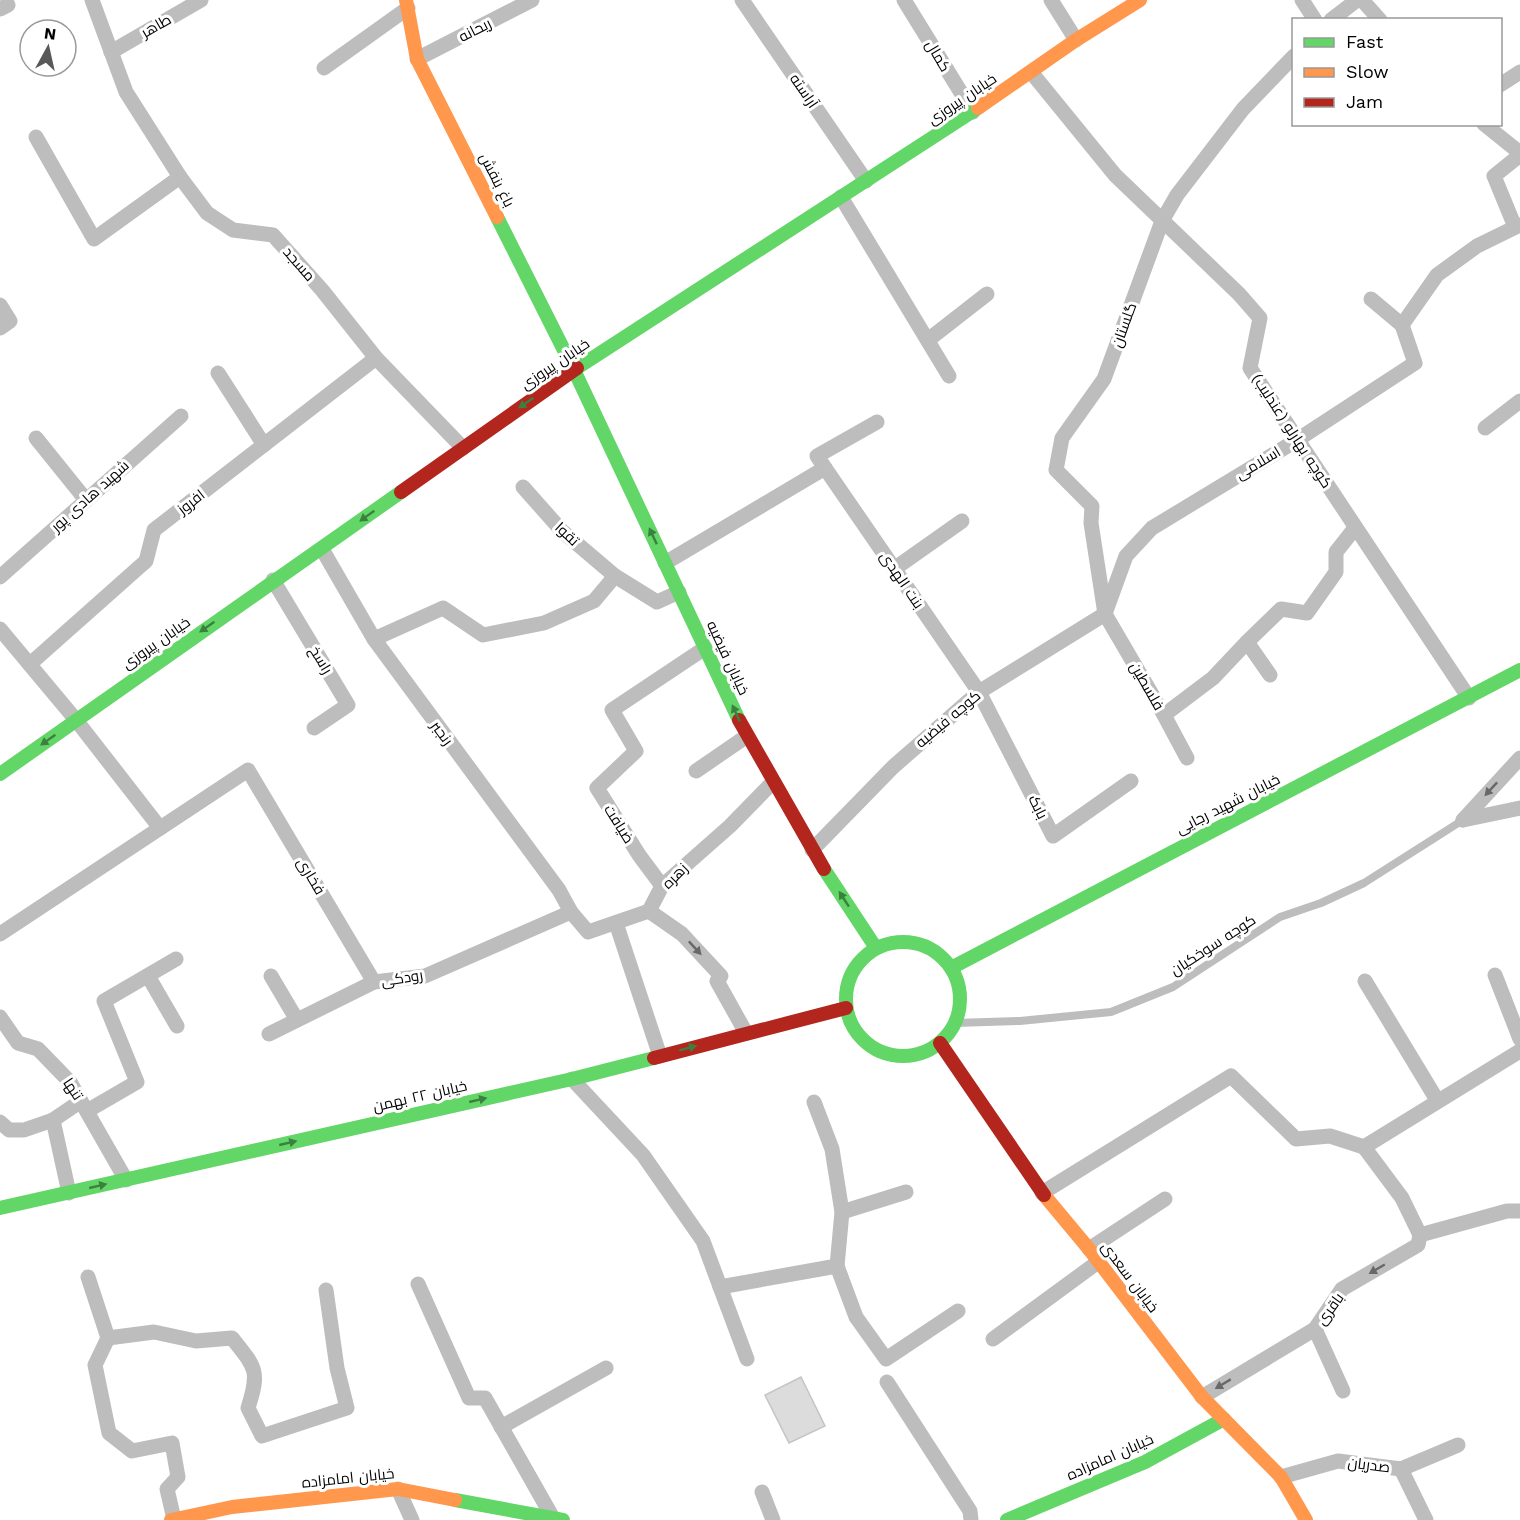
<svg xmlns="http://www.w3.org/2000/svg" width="1520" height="1520" viewBox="0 0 1520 1520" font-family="'Work Sans',Cairo,sans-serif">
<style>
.building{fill:#dcdcdc;stroke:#c4c4c4;stroke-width:1.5}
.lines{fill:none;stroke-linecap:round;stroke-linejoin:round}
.lane{stroke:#bdbdbd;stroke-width:8}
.street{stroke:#bdbdbd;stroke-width:15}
.fast{stroke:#63d668;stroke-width:14}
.slow{stroke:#ff974d;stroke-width:14}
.jam{stroke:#b3261e;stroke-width:14}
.oneway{fill:#3b803e}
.oneway2{fill:#686868}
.labels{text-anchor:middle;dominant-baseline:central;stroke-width:6;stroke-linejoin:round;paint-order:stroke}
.street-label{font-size:15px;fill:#000;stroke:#fff}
</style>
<rect width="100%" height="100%" fill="#fff"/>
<!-- building -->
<polygon class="building" points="801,1377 825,1426 789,1443 765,1395"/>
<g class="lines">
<!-- lane -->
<polyline class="lane" points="955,1023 1020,1021 1111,1012 1173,987 1280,917 1321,903 1364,883 1463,820"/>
<!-- street -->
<g class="street">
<polyline points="92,0 126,92 180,177 207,213 233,230 273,235 322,290 376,358 463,448"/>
<polyline points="742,0 866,181"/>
<polyline points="904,0 973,112"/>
<polyline points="1051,0 1076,40"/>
<polyline points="1302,0 1315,20"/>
<polyline points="1362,0 1380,20"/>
<polyline points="0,9 8,5"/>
<polyline points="1331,20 1357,0"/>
<polyline points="111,52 201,0"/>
<polyline points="417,59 532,0"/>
<polyline points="324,68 408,8"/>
<polyline points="1031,72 1115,175 1239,294 1260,318 1250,368 1469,698"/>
<polyline points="1500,85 1520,72"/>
<polyline points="1484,124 1520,153"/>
<polyline points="36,137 94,239 180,177"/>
<polyline points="841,197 949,376"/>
<polyline points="1515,227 1494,176 1520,155"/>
<polyline points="1371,299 1402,325 1437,275 1477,246 1520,225"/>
<polyline points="0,305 10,321 0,328"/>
<polyline points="928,340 987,294"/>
<polyline points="218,373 264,445"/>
<polyline points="1485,428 1520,401"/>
<polyline points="36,438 86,500"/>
<polyline points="825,468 979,692 1053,836 1131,781"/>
<polyline points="523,487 562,531 615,576 657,602 679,592"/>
<polyline points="322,549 374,639 559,890 571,912 588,932 649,911"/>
<polyline points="665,563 825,468 817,456 877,422"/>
<polyline points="894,569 962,521"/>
<polyline points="0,577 181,416"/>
<polyline points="273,580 348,705 314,728"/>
<polyline points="1106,611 1126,556 1152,528 1297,440 1415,363 1402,325"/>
<polyline points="0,629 76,720 160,828"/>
<polyline points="374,639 443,608 483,635 544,623 594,601 615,576"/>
<polyline points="1247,642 1281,609 1307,613 1336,572 1336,552 1355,528"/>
<polyline points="30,664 146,561 154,530 376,358"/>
<polyline points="1164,715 1213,678 1247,642 1270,675"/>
<polyline points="1187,758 1164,715 1105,614 1091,523 1092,506 1056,470 1062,438 1104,379 1162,221 1177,195 1243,109 1294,56"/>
<polyline points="696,771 747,736"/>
<polyline points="1463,820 1520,758"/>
<polyline points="1463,820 1520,808"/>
<polyline points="812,850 893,767 979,692 1105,614"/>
<polyline points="662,886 639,855 597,788 636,751 612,710 705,648"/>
<polyline points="649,911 662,886 730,826 772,783"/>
<polyline points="649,911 682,934 721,976 717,981 746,1033"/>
<polyline points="616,923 660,1056"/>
<polyline points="0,934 248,770 374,982"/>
<polyline points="1495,975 1520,1039"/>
<polyline points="148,976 177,1026"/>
<polyline points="271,976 297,1020"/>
<polyline points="1365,981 1437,1100"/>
<polyline points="0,1017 18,1043 38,1049 70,1082 126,1180"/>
<polyline points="269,1034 374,982 425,976 571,912"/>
<polyline points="572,1079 643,1155 703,1241 747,1359"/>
<polyline points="87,1111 137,1082 104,1001 176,959"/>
<polyline points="53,1120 81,1101"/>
<polyline points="0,1122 9,1130 24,1130 53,1120 69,1193"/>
<polyline points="1364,1147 1520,1051"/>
<polyline points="1042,1193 1231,1076 1296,1139 1330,1136 1364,1147"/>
<polyline points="842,1212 906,1192"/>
<polyline points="1420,1235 1507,1211 1520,1211"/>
<polyline points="1089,1249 1165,1199"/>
<polyline points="837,1266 856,1317 886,1359 958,1311"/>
<polyline points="88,1277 108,1338 95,1365 109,1433 132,1451 172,1443 178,1477 167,1489 174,1519"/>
<polyline points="418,1284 469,1398 485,1398 553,1518"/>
<polyline points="720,1287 837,1266 842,1212 832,1149 814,1102"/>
<polyline points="1315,1329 1343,1391"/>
<path d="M108 1338 154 1332 196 1341 232 1338C256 1368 260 1371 248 1408L262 1436 347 1408 337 1368 326 1290"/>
<polyline points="993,1339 1098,1262"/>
<polyline points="887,1382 970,1511 971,1520"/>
<polyline points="1202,1397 1315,1329 1342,1289 1418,1245 1420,1235 1402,1198 1364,1147"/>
<polyline points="501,1427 606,1368"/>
<polyline points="1401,1469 1458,1445"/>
<polyline points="1281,1477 1338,1461 1401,1469 1426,1520"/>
<polyline points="398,1489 412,1520"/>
<polyline points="762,1492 773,1520"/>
</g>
<!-- fast -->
<g class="fast">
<polyline points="497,217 574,370 739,720"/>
<polyline points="577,368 978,108"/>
<polyline points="0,774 401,492"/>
<polyline points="824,869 876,948"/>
<circle cx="903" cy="999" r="57"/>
<polyline points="951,968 1520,670"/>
<polyline points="0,1208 572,1079 654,1058"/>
<polyline points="455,1500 563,1520"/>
<polyline points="1007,1520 1145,1462 1224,1419"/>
</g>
<!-- slow -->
<g class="slow">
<polyline points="406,0 417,59 497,217"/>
<polyline points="978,108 1076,40 1140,0"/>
<polyline points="1044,1195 1089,1249 1202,1397 1281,1477 1306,1520"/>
<polyline points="171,1520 232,1507 398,1489 455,1500"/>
</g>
<!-- jam -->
<g class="jam">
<polyline points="401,492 577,368"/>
<polyline points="739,720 824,869"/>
<polyline points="940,1043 1044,1195"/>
<polyline points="654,1058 846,1008"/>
</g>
</g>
<!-- one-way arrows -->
<defs><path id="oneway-solid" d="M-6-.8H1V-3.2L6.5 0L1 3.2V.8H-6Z" transform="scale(1.5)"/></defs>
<g class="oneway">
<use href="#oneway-solid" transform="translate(526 403) rotate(145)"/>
<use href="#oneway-solid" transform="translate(367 516) rotate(144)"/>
<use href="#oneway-solid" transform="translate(653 536) rotate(-115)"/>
<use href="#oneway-solid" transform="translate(207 627) rotate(145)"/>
<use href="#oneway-solid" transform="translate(736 713) rotate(-115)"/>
<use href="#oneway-solid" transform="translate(48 740) rotate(145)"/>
<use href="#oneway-solid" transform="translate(844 899) rotate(-123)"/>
<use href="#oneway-solid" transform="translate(688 1048) rotate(-15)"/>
<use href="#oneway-solid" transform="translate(478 1100) rotate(-13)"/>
<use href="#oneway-solid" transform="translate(288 1143) rotate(-13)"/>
<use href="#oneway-solid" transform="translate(98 1186) rotate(-13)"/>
</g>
<g class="oneway2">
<use href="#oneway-solid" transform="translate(1491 789) rotate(133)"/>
<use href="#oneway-solid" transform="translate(695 948) rotate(47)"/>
<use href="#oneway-solid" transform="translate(1377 1269) rotate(150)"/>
<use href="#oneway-solid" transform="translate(1223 1384) rotate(149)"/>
</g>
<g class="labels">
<!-- street labels -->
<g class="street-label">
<text transform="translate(156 26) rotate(-30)">طاهر</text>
<text transform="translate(475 30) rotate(-27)">ریحانه</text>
<text transform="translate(938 56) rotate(59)">کمال</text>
<text transform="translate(804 91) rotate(56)">آراسته</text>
<text transform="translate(962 99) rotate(-34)">خیابان پیروزی</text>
<text transform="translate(497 180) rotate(63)">باغ بنفش</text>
<text transform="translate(299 264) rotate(49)">مسجد</text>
<text transform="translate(1124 325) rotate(-70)">گلستان</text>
<text transform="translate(555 364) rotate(-34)">خیابان پیروزی</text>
<text transform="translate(1292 431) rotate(57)">کوچه بهارلو (عندلیب)</text>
<text transform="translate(1258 463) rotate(-31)">اسلامی</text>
<text transform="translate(90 496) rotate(-42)">شهید هادی پور</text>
<text transform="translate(191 502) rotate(-38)">افروز</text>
<text transform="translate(567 534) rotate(43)">تقوا</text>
<text transform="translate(902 580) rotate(56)">بنت الهدی</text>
<text transform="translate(156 643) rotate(-35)">خیابان پیروزی</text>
<text transform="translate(728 658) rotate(65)">خیابان فیضیه</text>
<text transform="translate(321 660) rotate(59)">راسخ</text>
<text transform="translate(1147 686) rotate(60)">فلسطین</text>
<text transform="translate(948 719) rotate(-40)">کوچه فیضیه</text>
<text transform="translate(442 733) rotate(54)">رنجبر</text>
<text transform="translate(1228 804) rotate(-27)">خیابان شهید رجایی</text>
<text transform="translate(1038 807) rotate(63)">بابک</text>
<text transform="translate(619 824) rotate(58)">ضیافت</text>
<text transform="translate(311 876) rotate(59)">فخاری</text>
<text transform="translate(675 876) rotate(-45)">زهره</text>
<text transform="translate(1213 945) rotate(-33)">کوچه سوخکیان</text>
<text transform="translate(402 978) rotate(-9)">رودکی</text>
<text transform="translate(73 1089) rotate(56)">تنها</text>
<text transform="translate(420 1096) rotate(-13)">خیابان ۲۲ بهمن</text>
<text transform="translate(1130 1277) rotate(53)">خیابان سعدی</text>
<text transform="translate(1330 1309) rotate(-54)">باقری</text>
<text transform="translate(1110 1457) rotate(-24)">خیابان امامزاده</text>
<text transform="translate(1369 1465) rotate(7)">صدریان</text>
<text transform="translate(348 1478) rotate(-6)">خیابان امامزاده</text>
</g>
</g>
<!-- legend -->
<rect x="1292" y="18" width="210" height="108" fill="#ffffff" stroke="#999999" stroke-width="1.5"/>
<rect x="1304" y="38" width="30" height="9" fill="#63d668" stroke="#999999" stroke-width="1.5"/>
<text x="1346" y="48" font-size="18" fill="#000000">Fast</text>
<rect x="1304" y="68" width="30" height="9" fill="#ff974d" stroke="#999999" stroke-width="1.5"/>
<text x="1346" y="78" font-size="18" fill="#000000">Slow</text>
<rect x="1304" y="98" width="30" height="9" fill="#b3261e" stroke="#999999" stroke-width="1.5"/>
<text x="1346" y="108" font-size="18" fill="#000000">Jam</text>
<!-- north arrow -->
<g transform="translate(48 48) rotate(8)"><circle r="28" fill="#ffffff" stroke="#999999" stroke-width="1.5"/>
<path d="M0-4.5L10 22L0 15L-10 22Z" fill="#595959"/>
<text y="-9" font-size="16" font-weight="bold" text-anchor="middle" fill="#000000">N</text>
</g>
</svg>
